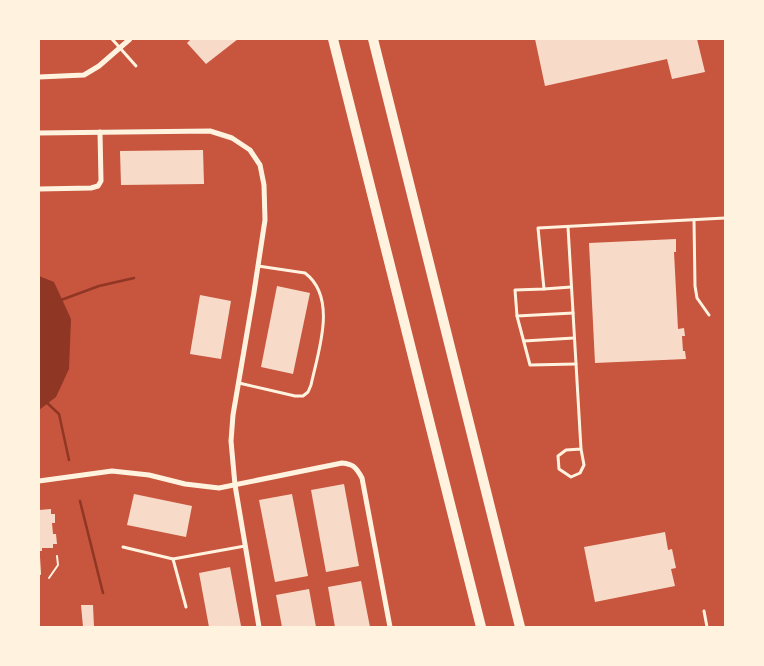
<svg xmlns="http://www.w3.org/2000/svg" width="764" height="666" viewBox="0 0 764 666" font-family="Rubik,sans-serif">
<style>
.water{fill:#8f3625}
.lines{fill:none;stroke-linecap:round;stroke-linejoin:round}
.stream{stroke:#8f3625;stroke-width:2.5}
.building{fill:#f7dbc8}
.path{stroke:#fff3e0;stroke-width:2}
.service{stroke:#fff3e0;stroke-width:3}
.minor{stroke:#fff3e0;stroke-width:5}
.motorway{stroke:#fff3e0;stroke-width:10}
</style>
<rect width="100%" height="100%" fill="#c8553d"/>
<!-- water -->
<polygon class="water" points="39,276 54,282 71,319 69,369 56,397 39,410"/>
<g class="lines">
<!-- stream -->
<g class="stream">
<polyline points="61,300 99,286 134,278"/>
<polyline points="45,401 59,414 69,460"/>
<polyline points="80,501 103,593"/>
</g>
</g>
<!-- building -->
<g class="building">
<polygon points="191,39 238,39 206,64 187,43"/>
<polygon points="535,39 697,39 705,72 672,79 667,59 545,86"/>
<polygon points="203,150 204,184 121,185 120,151"/>
<polygon points="676,239 676,252 674,252 678,329 684,328 685,336 682,336 683,351 685,351 686,359 595,363 589,243"/>
<polygon points="277,286 310,293 293,374 261,367"/>
<polygon points="200,295 231,301 221,359 190,354"/>
<polygon points="344,484 359,566 326,572 311,490"/>
<polygon points="134,494 192,506 186,537 127,525"/>
<polygon points="292,494 308,576 275,582 259,500"/>
<polygon points="51,509 51,514 55,514 55,523 52,523 53,534 56,534 57,544 53,544 53,548 42,548 42,551 39,551 39,510"/>
<polygon points="665,532 668,550 672,549 676,568 671,569 675,586 595,602 584,547"/>
<polygon points="230,567 241,626 209,627 199,573"/>
<polygon points="361,581 370,627 335,627 328,587"/>
<polygon points="309,589 316,627 282,627 276,595"/>
<polygon points="81,605 93,605 94,627 83,627"/>
</g>
<g class="lines">
<!-- path -->
<g class="path">
<polyline points="39,557 40,574"/>
<polyline points="49,578 58,565 57,556"/>
</g>
<!-- service -->
<g class="service">
<polyline points="112,39 136,66"/>
<polyline points="694,220 695,286 697,298 709,315"/>
<polyline points="568,227 581,449 584,465 580,473 571,477 559,469 558,456 566,450 581,449"/>
<polyline points="544,289 571,287"/>
<polyline points="517,316 573,313"/>
<polyline points="524,341 574,338"/>
<polyline points="576,364 530,365 517,316 515,290 544,289 538,228 725,218"/>
<path d="M239 383 295 396H303L308 392 311 385C318 352 338 298 305 273L258 266"/>
<polyline points="123,547 173,559 245,546"/>
<polyline points="173,559 186,607"/>
<polyline points="704,611 707,627"/>
</g>
<!-- minor -->
<g class="minor">
<polyline points="39,77 84,75 99,66 130,39"/>
<polyline points="39,133 210,131 232,138 250,150 260,165 264,185 265,220 254,292 233,415 231,441 235,485 259,627"/>
<polyline points="39,189 91,188 98,186 101,181 100,132"/>
<path d="M39 481 112 471 149 475 185 484 219 488 342 463C353 464 356 467 362 478L390 627"/>
</g>
<!-- motorway -->
<g class="motorway">
<polyline points="333,39 481,627"/>
<polyline points="373,39 520,627"/>
</g>
</g>
<!-- border -->
<rect width="764" height="666" fill="none" stroke="#fff3e0" stroke-width="80"/>
</svg>
